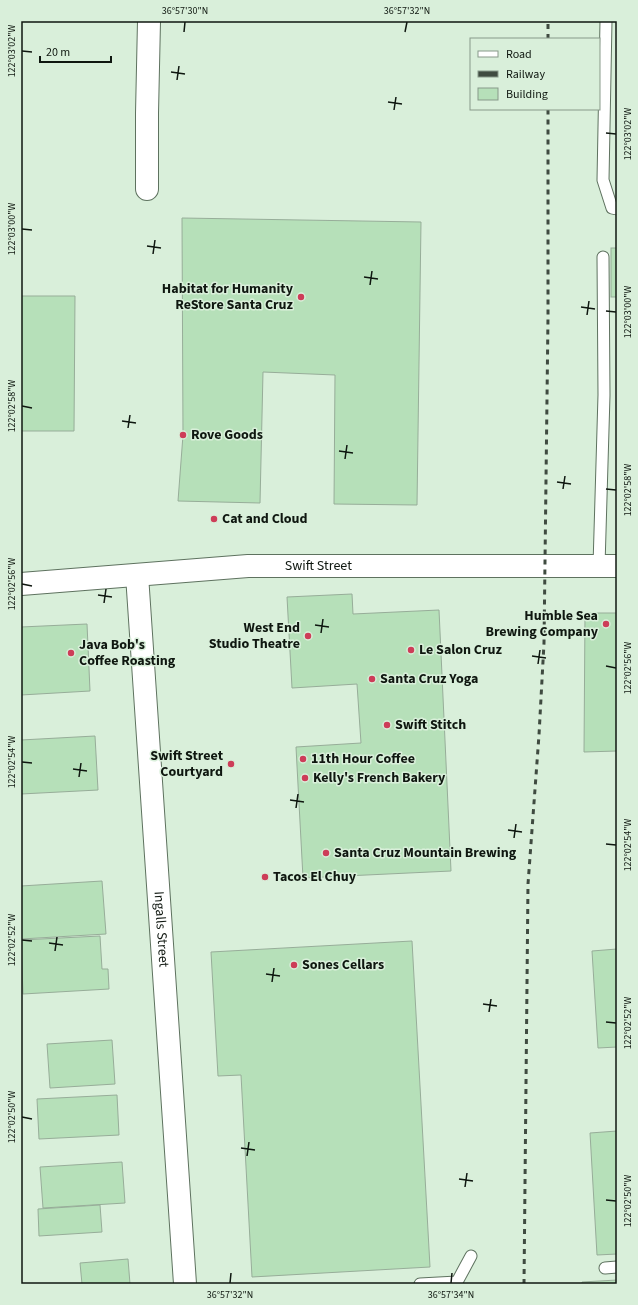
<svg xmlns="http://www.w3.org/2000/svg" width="638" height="1305" viewBox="0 0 638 1305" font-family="'Source Sans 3',sans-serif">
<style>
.building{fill:#b6e0b9;stroke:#97ad99}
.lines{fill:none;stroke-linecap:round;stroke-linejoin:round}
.service-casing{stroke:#5e725f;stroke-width:13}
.minor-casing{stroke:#5e725f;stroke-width:24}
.tertiary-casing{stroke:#5e725f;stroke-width:24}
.service{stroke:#fff;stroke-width:11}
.minor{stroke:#fff;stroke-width:22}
.tertiary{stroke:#fff;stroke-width:22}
.rail{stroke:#3f4b40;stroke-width:3;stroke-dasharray:5 5;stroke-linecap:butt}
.ticks{fill:none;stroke:#0f1710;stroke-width:1.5}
.poi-dot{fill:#cd3d58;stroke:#d9efda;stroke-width:1.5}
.labels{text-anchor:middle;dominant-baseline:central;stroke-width:3;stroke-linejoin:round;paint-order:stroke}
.poi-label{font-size:14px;font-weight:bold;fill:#0f1710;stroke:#d9efda;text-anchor:start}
.street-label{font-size:14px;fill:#0f1710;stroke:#d9efda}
.neatline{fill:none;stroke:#0f1710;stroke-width:1.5}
.ticks-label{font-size:10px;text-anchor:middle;fill:#0f1710}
</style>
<rect width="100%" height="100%" fill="#d9efda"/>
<!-- building -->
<g class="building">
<polygon points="182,218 421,222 417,505 334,504 335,375 263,372 260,503 178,501 183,435"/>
<rect x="611" y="248" width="6" height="49"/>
<polygon points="21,296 75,296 74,431 21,431"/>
<polygon points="352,594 353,614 439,610 451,871 303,878 296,747 361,743 357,684 292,688 287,597"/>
<polygon points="585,613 617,613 617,751 584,752"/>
<polygon points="87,624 90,691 21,695 21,627"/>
<polygon points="95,736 98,790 21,794 21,740"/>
<polygon points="102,881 106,934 21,939 21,886"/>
<polygon points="100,936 102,969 108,969 109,989 23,994 21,940"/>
<polygon points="412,941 430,1267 252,1277 241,1075 218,1076 211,952"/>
<polygon points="617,949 617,1047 598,1048 592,951"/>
<polygon points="112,1040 115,1084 50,1088 47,1044"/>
<polygon points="117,1095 119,1135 39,1139 37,1099"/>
<polygon points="617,1131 617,1254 597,1255 590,1133"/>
<polygon points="122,1162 125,1203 43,1208 40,1167"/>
<polygon points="100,1205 102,1232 39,1236 38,1209"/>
<polygon points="128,1259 130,1284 82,1284 80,1263"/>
<polygon points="617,1280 617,1284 582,1284 582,1282"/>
</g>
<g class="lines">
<!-- service casing -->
<g class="service-casing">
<g id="service">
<polyline points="606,21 603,180 612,208 617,209"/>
<polyline points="599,566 604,395 603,257"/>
<polyline points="605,1268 617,1267"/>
<polyline points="420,1284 457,1282 471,1256"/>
</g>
</g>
<!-- minor casing -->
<g class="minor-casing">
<g id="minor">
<polyline points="147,189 147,113 149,21"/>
<path id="s1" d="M137 575 185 1284"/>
</g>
</g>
<!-- tertiary casing -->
<g class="tertiary-casing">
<g id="tertiary">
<path id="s2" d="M21 584 248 566H617"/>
</g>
</g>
<!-- service -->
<use href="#service" class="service"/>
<!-- minor -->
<use href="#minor" class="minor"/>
<!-- tertiary -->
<use href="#tertiary" class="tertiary"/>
<!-- rail -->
<g class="rail">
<polyline points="548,39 548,21"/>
<polyline points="524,1284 528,884 539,735 544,643 548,317 548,109"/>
</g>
</g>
<!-- ticks -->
<path class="ticks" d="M184 32 185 22M405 32 407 22M22 51 32 52M171 72 185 74M177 80 179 66M388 102 402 104M394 110 396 97M606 133 616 134M22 229 32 230M147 246 161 248M153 254 155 240M364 277 378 279M370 285 372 271M581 307 595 309M606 311 616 312M587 315 589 301M22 406 32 408M122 421 136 423M128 428 130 415M339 451 353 453M345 459 347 445M557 482 571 484M563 489 565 476M606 489 616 490M22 584 32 586M98 595 112 597M104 603 106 589M315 625 329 627M321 633 323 619M532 656 546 658M538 664 540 650M606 666 616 668M22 762 32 763M73 769 87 771M79 777 81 763M290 800 304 802M296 808 298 794M508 830 522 832M514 838 516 824M606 844 616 845M22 940 32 941M49 943 63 945M55 951 57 937M266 974 280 976M272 982 274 968M483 1004 497 1006M489 1012 491 999M606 1022 616 1023M22 1117 32 1119M241 1148 255 1150M247 1156 249 1142M459 1179 473 1181M465 1187 467 1173M606 1200 616 1201M230 1283 231 1273M451 1283 452 1273"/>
<!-- markers -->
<g class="poi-dot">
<circle cx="301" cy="297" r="4"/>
<circle cx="183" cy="435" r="4"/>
<circle cx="214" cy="519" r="4"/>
<circle cx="606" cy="624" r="4"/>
<circle cx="308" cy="636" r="4"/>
<circle cx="411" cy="650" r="4"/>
<circle cx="71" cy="653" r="4"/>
<circle cx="372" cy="679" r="4"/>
<circle cx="387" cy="725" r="4"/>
<circle cx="303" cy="759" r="4"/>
<circle cx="231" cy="764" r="4"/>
<circle cx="305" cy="778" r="4"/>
<circle cx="326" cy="853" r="4"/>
<circle cx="265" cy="877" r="4"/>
<circle cx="294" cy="965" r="4"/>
</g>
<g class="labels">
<!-- poi labels -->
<g class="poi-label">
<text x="293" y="289" text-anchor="end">Habitat for Humanity<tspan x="293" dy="16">ReStore Santa Cruz</tspan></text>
<text x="191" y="435">Rove Goods</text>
<text x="222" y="519">Cat and Cloud</text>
<text x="598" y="616" text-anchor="end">Humble Sea<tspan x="598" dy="16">Brewing Company</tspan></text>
<text x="300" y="628" text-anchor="end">West End<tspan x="300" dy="16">Studio Theatre</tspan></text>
<text x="79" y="645">Java Bob's<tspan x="79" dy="16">Coffee Roasting</tspan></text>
<text x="419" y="650">Le Salon Cruz</text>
<text x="380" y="679">Santa Cruz Yoga</text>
<text x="395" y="725">Swift Stitch</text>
<text x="223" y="756" text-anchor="end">Swift Street<tspan x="223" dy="16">Courtyard</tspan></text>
<text x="311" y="759">11th Hour Coffee</text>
<text x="313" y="778">Kelly's French Bakery</text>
<text x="334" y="853">Santa Cruz Mountain Brewing</text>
<text x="273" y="877">Tacos El Chuy</text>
<text x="302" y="965">Sones Cellars</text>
</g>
<!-- street labels -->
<g class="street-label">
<text stroke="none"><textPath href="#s2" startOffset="298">Swift Street</textPath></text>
<text stroke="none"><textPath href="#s1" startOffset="355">Ingalls Street</textPath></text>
</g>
</g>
<!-- border -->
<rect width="638" height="1305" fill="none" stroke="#d9efda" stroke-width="44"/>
<!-- legend -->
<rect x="470" y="38" width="130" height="72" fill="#d9efda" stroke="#889989"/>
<rect x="478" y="51" width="20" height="6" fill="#ffffff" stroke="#889989"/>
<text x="506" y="58" font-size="12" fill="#0f1710">Road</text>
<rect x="478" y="71" width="20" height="6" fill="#3f4b40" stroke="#889989"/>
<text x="506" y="78" font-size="12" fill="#0f1710">Railway</text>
<rect x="478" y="88" width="20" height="12" fill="#b6e0b9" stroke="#889989"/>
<text x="506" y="98" font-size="12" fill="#0f1710">Building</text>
<!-- scale -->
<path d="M40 56v6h71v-6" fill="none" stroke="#0f1710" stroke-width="2"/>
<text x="46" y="56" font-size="12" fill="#0f1710" stroke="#d9efda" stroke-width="3" paint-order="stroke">20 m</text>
<rect x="22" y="22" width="594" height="1261" class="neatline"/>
<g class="ticks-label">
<text x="185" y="14">36°57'30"N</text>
<text x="407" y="14">36°57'32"N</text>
<text transform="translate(11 51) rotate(-90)" y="4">122°03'02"W</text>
<text transform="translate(627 134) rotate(-90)" y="4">122°03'02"W</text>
<text transform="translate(11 229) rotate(-90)" y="4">122°03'00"W</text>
<text transform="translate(627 312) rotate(-90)" y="4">122°03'00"W</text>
<text transform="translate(11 406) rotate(-90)" y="4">122°02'58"W</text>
<text transform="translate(627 490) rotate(-90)" y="4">122°02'58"W</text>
<text transform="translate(11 584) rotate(-90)" y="4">122°02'56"W</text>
<text transform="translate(627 668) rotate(-90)" y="4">122°02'56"W</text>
<text transform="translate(11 762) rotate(-90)" y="4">122°02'54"W</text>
<text transform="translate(627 845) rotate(-90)" y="4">122°02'54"W</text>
<text transform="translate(11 940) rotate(-90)" y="4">122°02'52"W</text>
<text transform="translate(627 1023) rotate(-90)" y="4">122°02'52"W</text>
<text transform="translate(11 1117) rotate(-90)" y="4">122°02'50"W</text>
<text transform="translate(627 1201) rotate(-90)" y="4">122°02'50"W</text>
<text x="230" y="1298">36°57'32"N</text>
<text x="451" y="1298">36°57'34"N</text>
</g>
</svg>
